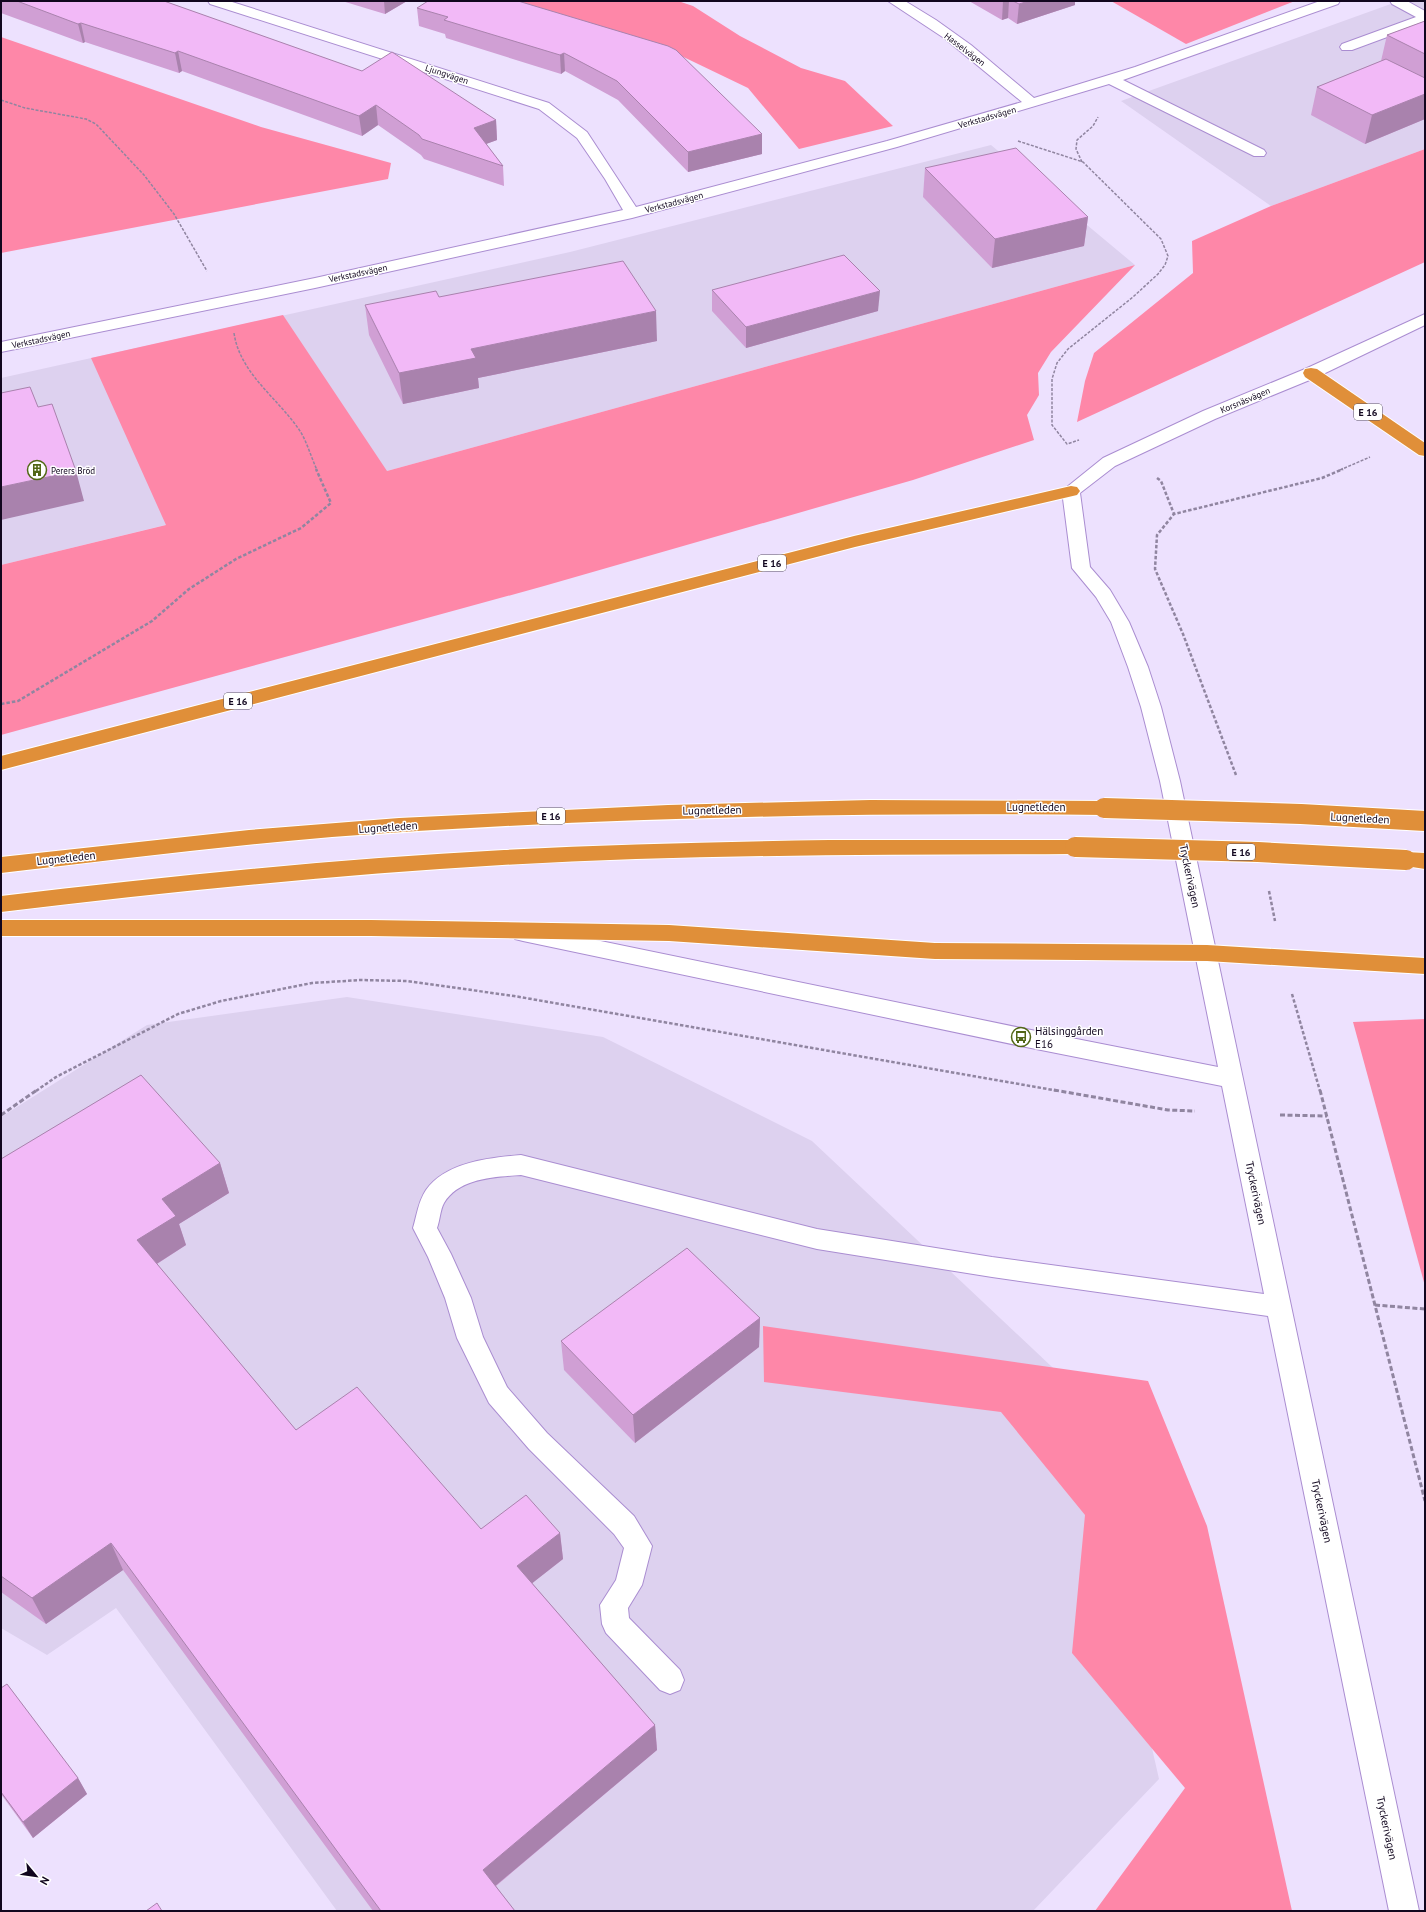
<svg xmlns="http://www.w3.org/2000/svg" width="1426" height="1912" viewBox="0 0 1426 1912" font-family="'PT Sans',sans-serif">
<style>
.built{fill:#ddd1ef}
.forest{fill:#fe87a8}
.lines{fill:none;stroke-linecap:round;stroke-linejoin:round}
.minor-casing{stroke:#aa8dd1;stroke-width:2}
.highway-casing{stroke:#fff;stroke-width:2}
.path-far2{stroke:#9085a0;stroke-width:1.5;stroke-dasharray:3 1.5;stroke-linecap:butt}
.path-far1{stroke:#9085a0;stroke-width:2.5;stroke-dasharray:3.5 2;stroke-linecap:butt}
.path{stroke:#9085a0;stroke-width:3;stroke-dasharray:5 2.5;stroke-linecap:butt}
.minor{fill:#fff;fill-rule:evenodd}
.highway{fill:#e08f39;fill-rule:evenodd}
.highway-bridge-casing{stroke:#fff;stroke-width:22;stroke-linecap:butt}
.highway-bridge{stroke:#e08f39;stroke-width:20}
.wall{fill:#d09fd4}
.shaded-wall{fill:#a982ad}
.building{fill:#f2b9f7;stroke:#a982ad}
.labels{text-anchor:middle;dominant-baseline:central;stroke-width:3;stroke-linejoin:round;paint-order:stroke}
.far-street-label{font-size:9px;fill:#11061e;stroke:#fff}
.far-poi-label{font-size:9px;fill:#11061e;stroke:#fff;text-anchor:start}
.shield{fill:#fff;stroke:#585162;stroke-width:1}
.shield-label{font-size:10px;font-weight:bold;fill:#11061e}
.street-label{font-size:11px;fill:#11061e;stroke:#fff}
.poi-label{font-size:11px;fill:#11061e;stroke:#fff;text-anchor:start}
</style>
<rect width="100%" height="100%" fill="#ede1fe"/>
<!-- built -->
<g class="built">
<polygon points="1399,1 1425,1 1425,149 1271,206 1121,101"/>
<polygon points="991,145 1135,265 387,471 1,565 1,378 570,252"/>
<polygon points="347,997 603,1037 812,1141 1069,1383 1159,1779 1033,1911 337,1911 116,1608 47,1655 1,1628 1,1117 147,1025"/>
</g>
<!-- forest -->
<g class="forest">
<polygon points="512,1 678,1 693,6 740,36 801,68 845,81 893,126 799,149 748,88 671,51"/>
<polygon points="1111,1 1295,1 1186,44"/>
<polygon points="1,37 261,127 391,163 388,179 1,253"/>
<polygon points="1425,149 1425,262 1077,422 1085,381 1094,353 1193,273 1192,241 1271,206"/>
<polygon points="1135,265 1051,352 1038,373 1039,395 1027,415 1034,440 913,480 544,586 1,735 1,565 166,525 91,358 283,315 387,471"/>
<polygon points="1425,1019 1425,1286 1353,1022"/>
<polygon points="763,1326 1148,1381 1207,1526 1292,1911 1095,1911 1185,1788 1072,1653 1085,1515 1001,1412 764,1382"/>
</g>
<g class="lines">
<!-- minor casing -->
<g class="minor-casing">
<g id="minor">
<polygon points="208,1 229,1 549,103 587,132 636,207 887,141 1022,102 944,38 888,1 905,1 936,20 971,45 1034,98 1135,67 1320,1 1340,1 1338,4 1123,80 1264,150 1266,153 1264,156 1254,156 1109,84 897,147 632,218 315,288 1,352 1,342 315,278 623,210 605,179 577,138 539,109 210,4"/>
<polygon points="1390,1 1407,1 1425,11 1425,23 1352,50 1342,50 1340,47 1342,44 1416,17 1392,4"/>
<path d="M1425 314V325L1317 377 1215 419 1115 466 1080 493 1090 567 1110 590 1129 622 1148 667 1161 707 1180 781 1419 1911H1389L1268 1316 992 1277 817 1249 521 1175C495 1177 459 1178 444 1203 440 1210 440 1220 437 1228L451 1254 471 1298 483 1337 507 1387 547 1433 634 1516 652 1546 642 1585 628 1608 629 1618 680 1670 684 1680 680 1690 670 1694 660 1690 606 1633 602 1624 600 1605 616 1580 624 1548 614 1534 529 1449 489 1403 457 1338 445 1298 428 1257 413 1228C417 1215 418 1202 426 1190 446 1162 489 1158 521 1155L817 1229 992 1257 1264 1294 1222 1086 1021 1046 523 941 515 939 512 933 515 927 523 925 1021 1028 1218 1067 1160 781 1141 707 1128 667 1111 622 1096 597 1072 568 1062 491 1103 458 1203 411 1305 369Z"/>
</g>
</g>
<!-- highway casing -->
<g class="highway-casing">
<g id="highway">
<polygon points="1311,368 1317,369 1425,443 1425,456 1419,455 1305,377 1303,373 1305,369"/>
<polygon points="1071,486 1077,487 1080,491 1077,495 855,547 1,770 1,756 854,536"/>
<path d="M870 800 1104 801 1111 803 1114 808 1111 813 1104 815C846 812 589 818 332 837 222 846 111 860 1 873V857L249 830 399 818 668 805Z"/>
<path d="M829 840H1075L1082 842 1086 847 1082 852 1075 854C884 855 693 854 502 865 334 875 167 892 1 912V896C168 876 336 859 504 850 612 844 721 842 829 840Z"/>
<polygon points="1406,852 1425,853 1425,869 1399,865 1395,860 1399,855"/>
<polygon points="1,920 371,920 669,925 935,943 1207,945 1425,958 1425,974 1207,961 935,959 669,941 371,936 1,936"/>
</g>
</g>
<!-- path-far2 -->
<g class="path-far2">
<polyline points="1,100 25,108 86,119 96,124 144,175 174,214 207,271"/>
<polyline points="1018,141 1083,162 1161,239 1168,256 1165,265 1158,274 1133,297 1068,349 1057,363 1052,379 1052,425 1067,444 1079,440"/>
<polyline points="1082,162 1076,149 1077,140 1093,126 1098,117"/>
<path d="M234 333C240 374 278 398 300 431 307 442 311 457 317 470"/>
<polyline points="1340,470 1370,457"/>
</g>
<!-- path-far1 -->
<g class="path-far1">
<polyline points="1157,478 1161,481 1174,514"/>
<polyline points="1,704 18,701 152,621 189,589 236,559 301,528 331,503 316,469"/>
<polyline points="1236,775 1183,634 1155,569 1157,535 1174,514 1322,478 1343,469"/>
<polyline points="1269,891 1275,921"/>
<polyline points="1292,994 1320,1091"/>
<polyline points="36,1091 56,1077 178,1014 221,1001 312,983 361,980 407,981 514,996 1059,1091"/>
</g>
<!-- path -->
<g class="path">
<polyline points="1054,1090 1168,1110 1195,1111"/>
<polyline points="1320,1090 1425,1501"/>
<polyline points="1,1115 37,1090"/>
<polyline points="1280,1115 1327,1116"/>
<polyline points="1375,1305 1425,1309"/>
</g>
<!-- minor -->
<use href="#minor" class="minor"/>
<!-- highway -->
<use href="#highway" class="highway"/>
<!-- highway-bridge casing -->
<g class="highway-bridge-casing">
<g id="highway-bridge">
<polyline points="1104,808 1301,814 1425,821"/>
<polyline points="1075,847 1258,852 1406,860"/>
</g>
</g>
<!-- highway-bridge -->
<use href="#highway-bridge" class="highway-bridge"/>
</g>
<!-- wall -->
<g class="wall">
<polygon points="1,1 164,1 496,120 497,140 486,144 503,166 504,186 424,159 421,155 378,125 362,136 182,71 179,73 85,42 83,43 1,13"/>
<polygon points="342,1 407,1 385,14"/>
<polygon points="518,1 762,134 762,154 688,172 618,100 565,71 561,74 446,38 445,34 419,26 417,8"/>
<polygon points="969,1 1075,1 1075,5 1017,24 1008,18 1002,20"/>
<polygon points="1425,21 1425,119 1365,144 1311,115 1317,87 1381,61 1387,35"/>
<polygon points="925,168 1088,217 1084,246 992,268 923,197"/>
<polygon points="712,290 878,311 746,348 712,311"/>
<polygon points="439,297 657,341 478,378 479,388 403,404 369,335 365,305"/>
<polygon points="1,1159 220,1163 229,1193 179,1224 186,1245 157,1264 296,1430 481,1529 560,1533 563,1559 532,1583 655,1725 657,1750 496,1886 515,1911 373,1911 123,1570 46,1624 1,1592"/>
<polygon points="760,1318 759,1347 635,1443 564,1370 561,1341"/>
<polygon points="1,1688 78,1778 87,1794 33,1838 1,1794"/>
</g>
<!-- shaded-wall -->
<g class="shaded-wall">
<polygon points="384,1 407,1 385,14"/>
<polygon points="1003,1 1009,1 1008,18 1002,20"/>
<polygon points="1029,1 1075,1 1075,5 1017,24 1019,4"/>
<polygon points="81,23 85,42 83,43 78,24"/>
<polygon points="178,51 182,71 179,73 175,53"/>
<polygon points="564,53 565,71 561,74 560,55"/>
<polygon points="1425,94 1425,119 1365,144 1372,115"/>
<polygon points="376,105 378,125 362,136 359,116"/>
<polygon points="496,120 497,140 475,148 474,128"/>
<polygon points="762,134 762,154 688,172 688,152"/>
<polygon points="1088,217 1084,246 992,268 995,239"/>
<polygon points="880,291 878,311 746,348 746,327"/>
<polygon points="656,311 657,341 478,378 479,388 403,404 399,373 471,349"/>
<polygon points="76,471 84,501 1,520 1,487"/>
<polygon points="220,1163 229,1193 179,1224 186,1245 147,1270 137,1240 162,1199"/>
<polygon points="760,1318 759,1347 635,1443 633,1415"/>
<polygon points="560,1533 563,1559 521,1592 517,1566"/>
<polygon points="111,1543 123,1570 46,1624 32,1598"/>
<polygon points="655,1725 657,1750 488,1892 483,1870"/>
<polygon points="78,1778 87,1794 33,1838 23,1822"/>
</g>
<!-- building -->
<g class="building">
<polygon points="17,1 164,1 362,71 392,52 496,120 474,128 503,166 422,139 419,135 376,105 359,116 178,51 175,53 81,23 78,24"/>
<polygon points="428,1 518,1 668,46 676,50 762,134 688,152 617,81 564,53 560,55 444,20 448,17 417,8"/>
<polygon points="1013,1 1029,1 1019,4"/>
<polygon points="1425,21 1425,54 1387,35"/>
<polygon points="1386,59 1425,78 1425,94 1372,115 1317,87"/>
<polygon points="1016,148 1088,217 995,239 925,168"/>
<polygon points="844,255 880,291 746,327 712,290"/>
<polygon points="623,261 656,311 471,349 476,358 399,373 365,305 436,291 439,297"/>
<polygon points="30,387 38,407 52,404 76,471 1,487 1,393"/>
<polygon points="141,1075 220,1163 162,1199 176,1216 137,1240 296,1430 357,1387 481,1529 526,1495 560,1533 517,1566 655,1725 483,1870 515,1911 381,1911 111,1543 32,1598 1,1576 1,1159"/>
<polygon points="687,1248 760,1318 633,1415 561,1341"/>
<polygon points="7,1684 78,1778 23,1822 1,1792 1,1688"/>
<polygon points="157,1903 162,1911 146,1911"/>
</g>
<!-- icons -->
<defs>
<g id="building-ring" transform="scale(1)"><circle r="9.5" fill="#fff" stroke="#526716" stroke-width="1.5"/><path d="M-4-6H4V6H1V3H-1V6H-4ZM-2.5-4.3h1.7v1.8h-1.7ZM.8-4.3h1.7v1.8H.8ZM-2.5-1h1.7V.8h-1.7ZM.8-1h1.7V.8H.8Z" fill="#526716"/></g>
<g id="bus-ring" transform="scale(1)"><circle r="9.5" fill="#fff" stroke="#526716" stroke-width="1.5"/><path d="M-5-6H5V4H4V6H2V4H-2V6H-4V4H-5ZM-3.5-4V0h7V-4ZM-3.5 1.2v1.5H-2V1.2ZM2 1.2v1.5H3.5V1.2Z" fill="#526716"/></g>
</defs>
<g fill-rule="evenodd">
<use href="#building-ring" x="37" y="470"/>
<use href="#bus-ring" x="1021" y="1037"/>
</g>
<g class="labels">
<!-- far-street labels -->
<g class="far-street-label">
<text transform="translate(965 49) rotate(37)">Hasselvägen</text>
<text transform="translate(447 74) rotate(18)">Ljungvägen</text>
<text transform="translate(987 117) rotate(-16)">Verkstadsvägen</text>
<text transform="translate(674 202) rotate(-15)">Verkstadsvägen</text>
<text transform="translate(358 273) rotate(-12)">Verkstadsvägen</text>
<text transform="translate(41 339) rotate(-12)">Verkstadsvägen</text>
<text transform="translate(1245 400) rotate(-23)">Korsnäsvägen</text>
</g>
<!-- far-poi labels -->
<g class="far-poi-label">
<text x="51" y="470">Perers Bröd</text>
</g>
<!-- shield labels -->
<g class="shield">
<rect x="1354" y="404" width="28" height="16" rx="3"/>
<rect x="758" y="555" width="28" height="16" rx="3"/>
<rect x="224" y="693" width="28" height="16" rx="3"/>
<rect x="537" y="808" width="28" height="16" rx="3"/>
<rect x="1227" y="844" width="28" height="16" rx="3"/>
</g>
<g class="shield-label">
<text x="1368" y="412">E 16</text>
<text x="772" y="563">E 16</text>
<text x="238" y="701">E 16</text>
<text x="551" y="816">E 16</text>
<text x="1241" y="852">E 16</text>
</g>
<!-- street labels -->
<g class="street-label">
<text x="1036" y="807">Lugnetleden</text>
<text transform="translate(712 810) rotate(-1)">Lugnetleden</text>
<text transform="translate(1360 818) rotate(3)">Lugnetleden</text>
<text transform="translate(388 827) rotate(-4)">Lugnetleden</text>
<text transform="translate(66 858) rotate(-6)">Lugnetleden</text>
<text transform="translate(1190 876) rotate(78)">Tryckerivägen</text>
<text transform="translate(1256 1193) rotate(78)">Tryckerivägen</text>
<text transform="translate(1322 1511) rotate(78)">Tryckerivägen</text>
<text transform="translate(1387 1828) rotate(78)">Tryckerivägen</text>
</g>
<!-- poi labels -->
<g class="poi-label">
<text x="1035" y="1031">Hälsinggården<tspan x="1035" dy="13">E16</tspan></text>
</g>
</g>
<!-- border -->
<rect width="1426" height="1912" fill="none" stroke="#11061e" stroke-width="4"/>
<!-- north arrow -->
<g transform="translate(36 1876) rotate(119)" stroke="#ffffff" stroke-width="3" paint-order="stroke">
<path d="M0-3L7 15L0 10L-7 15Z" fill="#11061e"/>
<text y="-6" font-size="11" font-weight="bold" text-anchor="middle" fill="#11061e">N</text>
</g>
</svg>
